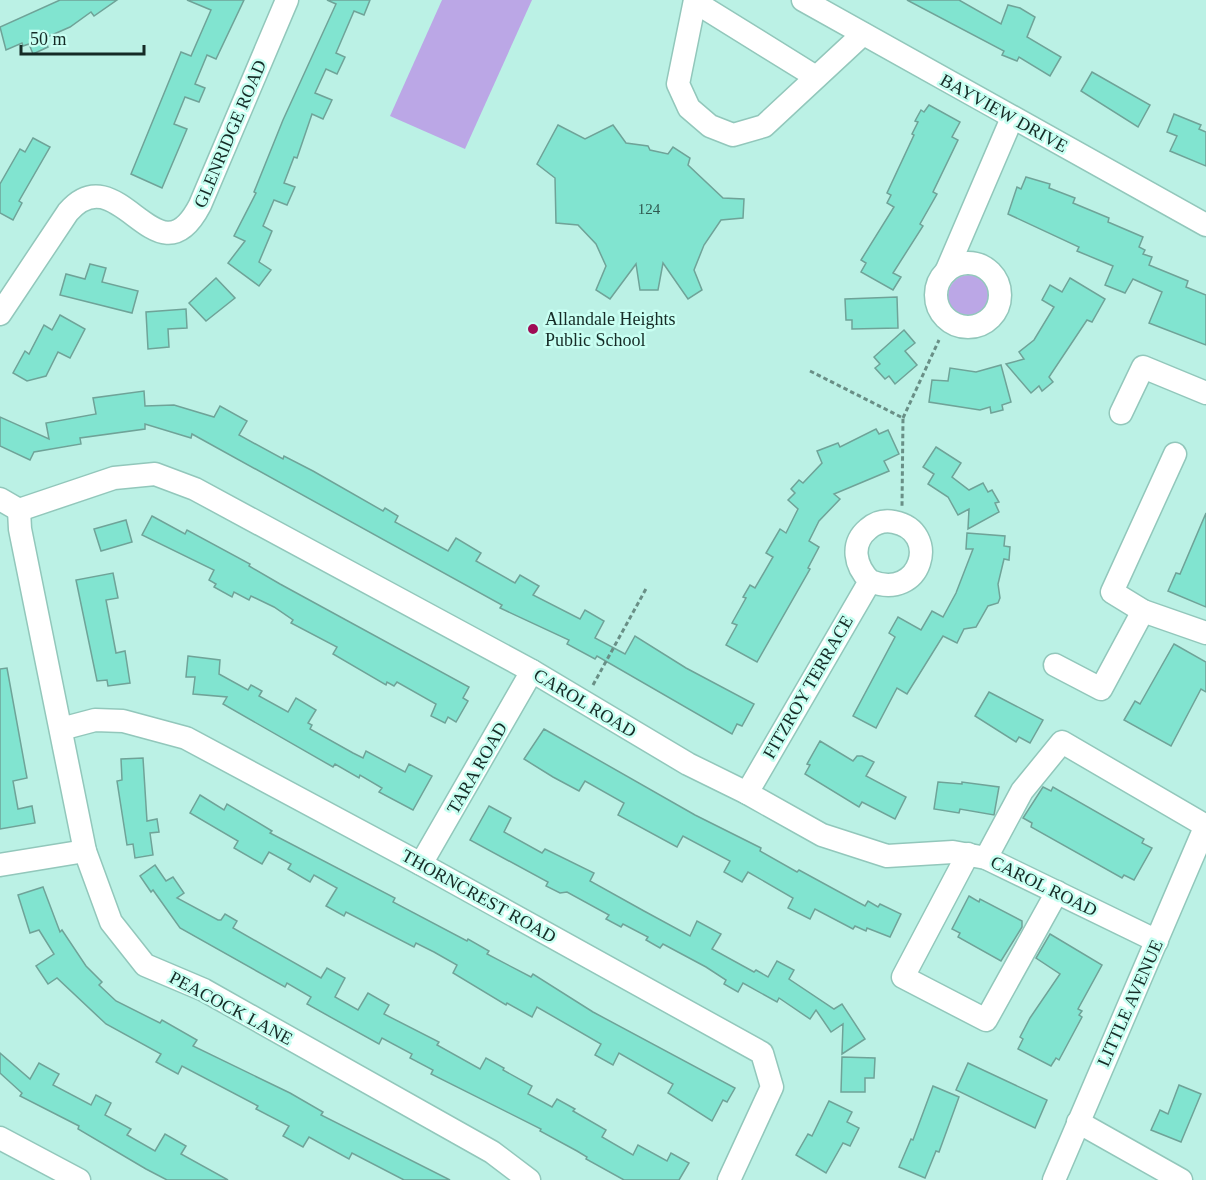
<svg xmlns="http://www.w3.org/2000/svg" width="1206" height="1180" viewBox="0 0 1206 1180" font-family="Georgia,serif">
<style>
.green{fill:#bba7e6}
.building{fill:#81e4d0;stroke:#6fa398;stroke-width:1.5}
.lines{fill:none;stroke-linecap:round;stroke-linejoin:round}
.minor-casing{stroke:#92c7bb;stroke-width:25}
.path{stroke:#698f86;stroke-width:3;stroke-dasharray:4.5 3;stroke-linecap:butt}
.minor{stroke:#fff;stroke-width:22}
.poi-dot{fill:#9f0c55;stroke:#c8fff2;stroke-width:2}
.labels{text-anchor:middle;dominant-baseline:central;stroke-width:5;stroke-linejoin:round;paint-order:stroke}
.number-label{font-size:15px;fill:#305950}
.street-label{font-size:18px;fill:#152b26;stroke:#c8fff2}
.poi-label{font-size:18px;fill:#152b26;stroke:#c8fff2;text-anchor:start}
</style>
<rect width="100%" height="100%" fill="#bbf1e5"/>
<!-- green -->
<g class="green">
<polygon points="442,0 532,0 465,149 390,116"/>
<circle cx="969" cy="296" r="21"/>
</g>
<!-- building -->
<g class="building">
<polygon points="60,0 117,0 94,16 91,12 70,27 45,38 48,47 33,54 29,44 23,46 22,43 6,50 0,27"/>
<polygon points="187,0 244,0 216,59 207,55 195,84 205,88 199,102 185,97 174,124 187,129 162,188 131,174 181,52 191,56 211,10"/>
<polygon points="327,0 370,0 364,15 354,11 336,53 345,57 337,74 326,69 315,93 332,100 323,119 312,114 297,158 294,157 284,183 295,187 287,205 274,200 263,226 272,231 259,262 271,270 259,286 228,263 245,241 234,236 256,193 254,192 283,120 336,4"/>
<polygon points="907,0 959,0 1001,24 1008,5 1020,8 1035,17 1027,37 1061,57 1050,76 1019,57 1017,61 1002,55 1004,51"/>
<polygon points="1092,72 1150,105 1138,127 1081,91"/>
<polygon points="929,105 960,122 952,137 958,140 933,192 937,194 920,224 923,226 893,273 901,277 893,290 861,272 866,263 861,260 894,207 887,203 891,195 887,193 914,135 912,134 918,122 915,121 921,110 924,112"/>
<polygon points="1174,114 1201,125 1199,129 1206,132 1206,166 1170,151 1177,136 1167,132"/>
<polygon points="558,125 585,139 613,125 626,143 648,146 650,150 668,154 673,147 690,158 688,165 723,198 744,199 743,218 721,220 704,245 694,270 702,290 688,299 663,263 658,290 640,290 636,264 610,299 596,290 606,266 596,244 578,225 556,223 555,178 537,164"/>
<polygon points="33,138 50,147 19,201 22,203 13,220 0,213 0,184 20,149 25,152"/>
<polygon points="1026,177 1050,184 1049,188 1075,198 1073,203 1109,218 1108,222 1143,237 1139,247 1145,250 1143,254 1152,257 1149,265 1188,281 1186,287 1206,295 1206,345 1149,323 1162,292 1133,279 1125,293 1105,285 1113,266 1077,251 1079,247 1008,214 1017,187 1021,189"/>
<polygon points="90,264 106,268 102,282 138,291 132,313 60,295 66,274 85,279"/>
<polygon points="216,278 235,298 206,321 189,303"/>
<polygon points="1070,278 1105,299 1092,322 1087,320 1049,377 1053,382 1042,391 1039,386 1031,393 1006,364 1024,359 1019,352 1034,340 1054,307 1042,300 1050,285 1062,292"/>
<polygon points="897,297 898,328 852,329 852,320 846,320 845,299"/>
<polygon points="186,309 187,328 168,329 169,347 148,349 146,312"/>
<polygon points="60,315 85,329 70,358 58,352 46,376 27,381 13,373 25,351 29,354 44,325 52,330"/>
<polygon points="904,330 915,343 905,351 917,365 895,384 889,376 885,379 875,368 880,364 874,357"/>
<polygon points="1001,365 1011,402 1002,405 1003,410 991,413 990,407 980,410 929,402 932,380 948,381 950,368 976,372"/>
<polygon points="144,391 145,406 174,405 214,417 220,406 247,421 239,435 283,459 284,456 313,471 383,511 385,508 398,516 395,522 448,551 456,538 481,553 476,561 515,583 520,575 539,586 533,595 580,619 585,610 604,621 595,638 625,654 635,636 686,668 754,704 742,726 737,724 732,734 597,656 595,659 567,644 569,640 500,608 502,605 192,434 191,438 145,424 145,429 80,438 81,444 34,452 30,460 0,446 0,417 49,439 46,423 96,414 93,398"/>
<polygon points="876,429 879,434 888,430 899,454 884,461 889,471 834,494 840,499 819,521 809,541 819,547 808,568 810,569 757,662 726,645 737,625 732,623 746,598 743,597 750,585 755,588 773,557 766,553 780,529 786,533 798,509 788,500 795,493 791,489 799,480 803,483 822,463 817,451 838,443 840,447"/>
<polygon points="936,447 961,463 952,477 969,490 983,483 988,492 992,490 999,502 995,503 999,512 968,529 969,509 958,515 948,497 928,484 934,474 923,467"/>
<polygon points="1206,513 1206,607 1168,591 1176,573 1180,574"/>
<polygon points="152,516 185,534 187,530 250,564 249,566 280,584 469,687 463,698 468,701 456,722 448,717 445,723 431,716 436,704 397,682 394,686 387,682 386,685 333,654 337,647 291,623 293,620 274,607 251,596 249,600 234,592 232,597 214,587 216,584 209,580 214,570 142,535"/>
<polygon points="126,520 132,542 101,551 94,529"/>
<polygon points="967,533 1005,536 1004,546 1010,547 1009,560 1004,559 998,584 1000,598 998,603 988,606 976,627 964,629 957,643 943,636 907,694 897,688 876,728 853,716 895,637 889,633 898,617 921,630 932,611 943,617 956,593 973,549 966,549"/>
<polygon points="113,573 118,598 106,600 116,653 125,651 130,683 108,686 107,680 97,681 76,580"/>
<polygon points="1174,644 1206,662 1206,692 1201,689 1171,746 1124,720 1135,701 1140,704"/>
<polygon points="188,656 220,660 219,674 248,690 251,685 262,691 259,696 288,712 296,698 316,710 308,723 312,725 310,729 353,753 363,758 366,751 405,772 409,764 432,776 413,810 379,792 382,788 360,775 359,778 335,764 333,767 223,704 227,697 193,694 195,677 186,677"/>
<polygon points="7,668 27,778 13,781 18,809 32,806 35,823 0,829 0,669"/>
<polygon points="989,692 1043,720 1030,743 1019,737 1016,742 975,716"/>
<polygon points="544,729 695,815 761,848 760,851 797,872 799,870 865,906 868,901 878,907 880,904 901,914 890,937 867,928 866,931 855,926 853,929 815,909 810,919 788,908 793,898 748,872 742,882 724,872 730,861 683,836 677,847 618,815 624,803 585,781 579,791 553,777 524,759"/>
<polygon points="820,741 853,761 857,756 862,756 874,762 866,776 906,797 895,819 862,802 859,807 805,774 810,765 807,764"/>
<polygon points="143,758 147,821 157,819 159,832 150,833 153,855 135,858 133,844 127,845 117,781 122,780 121,759"/>
<polygon points="938,782 962,784 962,782 999,787 994,815 960,809 959,813 934,809"/>
<polygon points="1043,787 1051,791 1053,787 1144,839 1142,843 1152,848 1134,880 1124,875 1122,878 1031,827 1032,823 1023,818"/>
<polygon points="200,795 224,810 227,804 272,831 270,833 395,898 393,902 467,941 468,939 489,951 487,954 531,977 533,974 593,1012 735,1088 727,1102 723,1100 712,1121 668,1093 673,1084 619,1053 613,1065 595,1055 601,1044 537,1007 532,1017 507,1003 506,1005 453,973 457,965 434,952 416,943 414,947 346,912 344,916 326,906 337,888 314,875 310,882 288,869 291,864 269,852 262,864 234,848 238,841 190,813"/>
<polygon points="489,806 511,818 504,832 542,853 545,849 594,873 590,881 644,911 690,936 697,921 721,934 712,949 754,972 756,970 768,977 777,961 794,970 789,979 834,1009 842,1004 865,1039 842,1054 843,1024 831,1032 816,1010 810,1019 779,998 777,1002 743,983 738,992 724,984 726,980 706,967 663,944 660,948 646,940 648,937 623,924 621,927 606,919 609,915 567,892 560,893 546,886 548,882 470,840"/>
<polygon points="155,865 166,881 173,877 184,893 177,898 218,920 221,920 225,914 237,921 233,928 321,978 327,968 345,978 335,997 358,1010 368,993 389,1005 384,1014 439,1042 437,1045 480,1069 486,1058 504,1068 503,1070 532,1086 528,1094 552,1107 557,1099 575,1109 573,1111 606,1130 602,1137 633,1155 638,1145 667,1161 671,1153 689,1163 679,1180 624,1180 586,1159 587,1157 577,1151 540,1131 541,1129 431,1074 433,1070 410,1058 412,1054 382,1038 379,1044 307,1004 311,997 287,983 285,987 180,928 153,890 151,892 140,876"/>
<polygon points="43,887 60,932 62,930 86,966 102,982 99,985 116,1001 160,1023 162,1020 197,1040 193,1046 290,1093 323,1112 321,1115 450,1180 404,1180 352,1153 349,1159 309,1137 303,1147 283,1136 289,1126 256,1109 258,1106 182,1066 178,1074 156,1062 161,1054 106,1024 57,978 48,984 36,966 54,954 39,930 30,933 18,895"/>
<polygon points="969,896 979,902 980,899 1022,921 1022,927 1001,961 958,937 960,933 952,929"/>
<polygon points="1050,934 1102,965 1078,1009 1082,1011 1079,1015 1082,1017 1059,1060 1056,1058 1051,1066 1018,1049 1023,1039 1020,1037 1030,1018 1060,974 1036,958"/>
<polygon points="0,1053 30,1079 39,1063 59,1074 53,1085 91,1105 96,1095 111,1103 105,1115 131,1129 127,1135 155,1151 165,1134 186,1146 181,1154 228,1180 167,1180 146,1169 78,1129 79,1126 20,1096 22,1093 0,1073"/>
<polygon points="842,1057 875,1058 874,1078 865,1078 865,1092 841,1092"/>
<polygon points="968,1063 1047,1100 1035,1128 956,1090"/>
<polygon points="1179,1085 1201,1094 1181,1142 1151,1130 1160,1110 1168,1114"/>
<polygon points="933,1086 959,1097 939,1152 936,1151 925,1178 899,1167 911,1139 913,1140"/>
<polygon points="829,1101 852,1112 847,1122 859,1128 850,1146 843,1143 826,1173 796,1155 808,1134 812,1136"/>
</g>
<g class="lines">
<!-- minor casing -->
<g class="minor-casing">
<g id="minor">
<polyline points="695,0 678,84 689,108 710,126 733,135 764,126 863,34"/>
<polyline points="803,0 1206,225"/>
<polyline points="695,2 816,77"/>
<circle cx="968" cy="295" r="32"/>
<polyline points="946,272 1012,118"/>
<path d="M0 314 68 212C119 153 157 288 200 205L287 0"/>
<polyline points="1121,413 1143,367 1206,393"/>
<polyline points="1175,454 1112,592 1143,611 1206,633"/>
<polyline points="0,499 19,510"/>
<polyline points="19,510 114,478 155,474 195,489 532,671 688,764 747,793 822,835 887,856 953,852 986,858 1157,941"/>
<polyline points="19,510 20,529 85,851 111,922 145,965 204,990 492,1152 529,1180"/>
<polyline points="1055,665 1101,689 1143,611"/>
<polyline points="61,729 95,720 123,721 186,738 421,864 762,1053 772,1087 729,1180"/>
<path d="M747 793 870 581C855 566 850 544 868 529 876 522 884 520 894 522 941 531 922 602 870 581"/>
<polyline points="968,854 903,977 986,1020 1057,892"/>
<polyline points="986,858 1022,791 1062,742 1206,826"/>
<polyline points="421,864 532,671"/>
<polyline points="0,865 85,851"/>
<polyline points="1078,1122 1181,1180"/>
<polyline points="0,1138 79,1180"/>
<polyline points="1054,1180 1206,825"/>
</g>
</g>
<!-- path -->
<g class="path">
<polyline points="810,371 903,418 902,507"/>
<polyline points="903,418 939,340"/>
<polyline points="593,685 647,587"/>
</g>
<!-- minor -->
<use href="#minor" class="minor"/>
</g>
<!-- markers -->
<circle class="poi-dot" cx="533" cy="329" r="6"/>
<g class="labels">
<!-- number labels -->
<g class="number-label">
<text x="649" y="209">124</text>
</g>
<!-- street labels -->
<g class="street-label">
<text transform="translate(1004 113) rotate(29)">BAYVIEW DRIVE</text>
<text transform="translate(230 134) rotate(-67)">GLENRIDGE ROAD</text>
<text transform="translate(808 687) rotate(-60)">FITZROY TERRACE</text>
<text transform="translate(585 703) rotate(31)">CAROL ROAD</text>
<text transform="translate(477 768) rotate(-60)">TARA ROAD</text>
<text transform="translate(1044 886) rotate(26)">CAROL ROAD</text>
<text transform="translate(479 896) rotate(29)">THORNCREST ROAD</text>
<text transform="translate(1130 1003) rotate(-66)">LITTLE AVENUE</text>
<text transform="translate(231 1008) rotate(28)">PEACOCK LANE</text>
</g>
<!-- poi labels -->
<g class="poi-label">
<text x="545" y="319">Allandale Heights<tspan x="545" dy="21">Public School</tspan></text>
</g>
</g>
<!-- scale -->
<path d="M21 45v9h123v-9" fill="none" stroke="#152b26" stroke-width="3"/>
<text x="30" y="45" font-size="18" fill="#152b26" stroke="#c8fff2" stroke-width="4.5" paint-order="stroke">50 m</text>
</svg>
